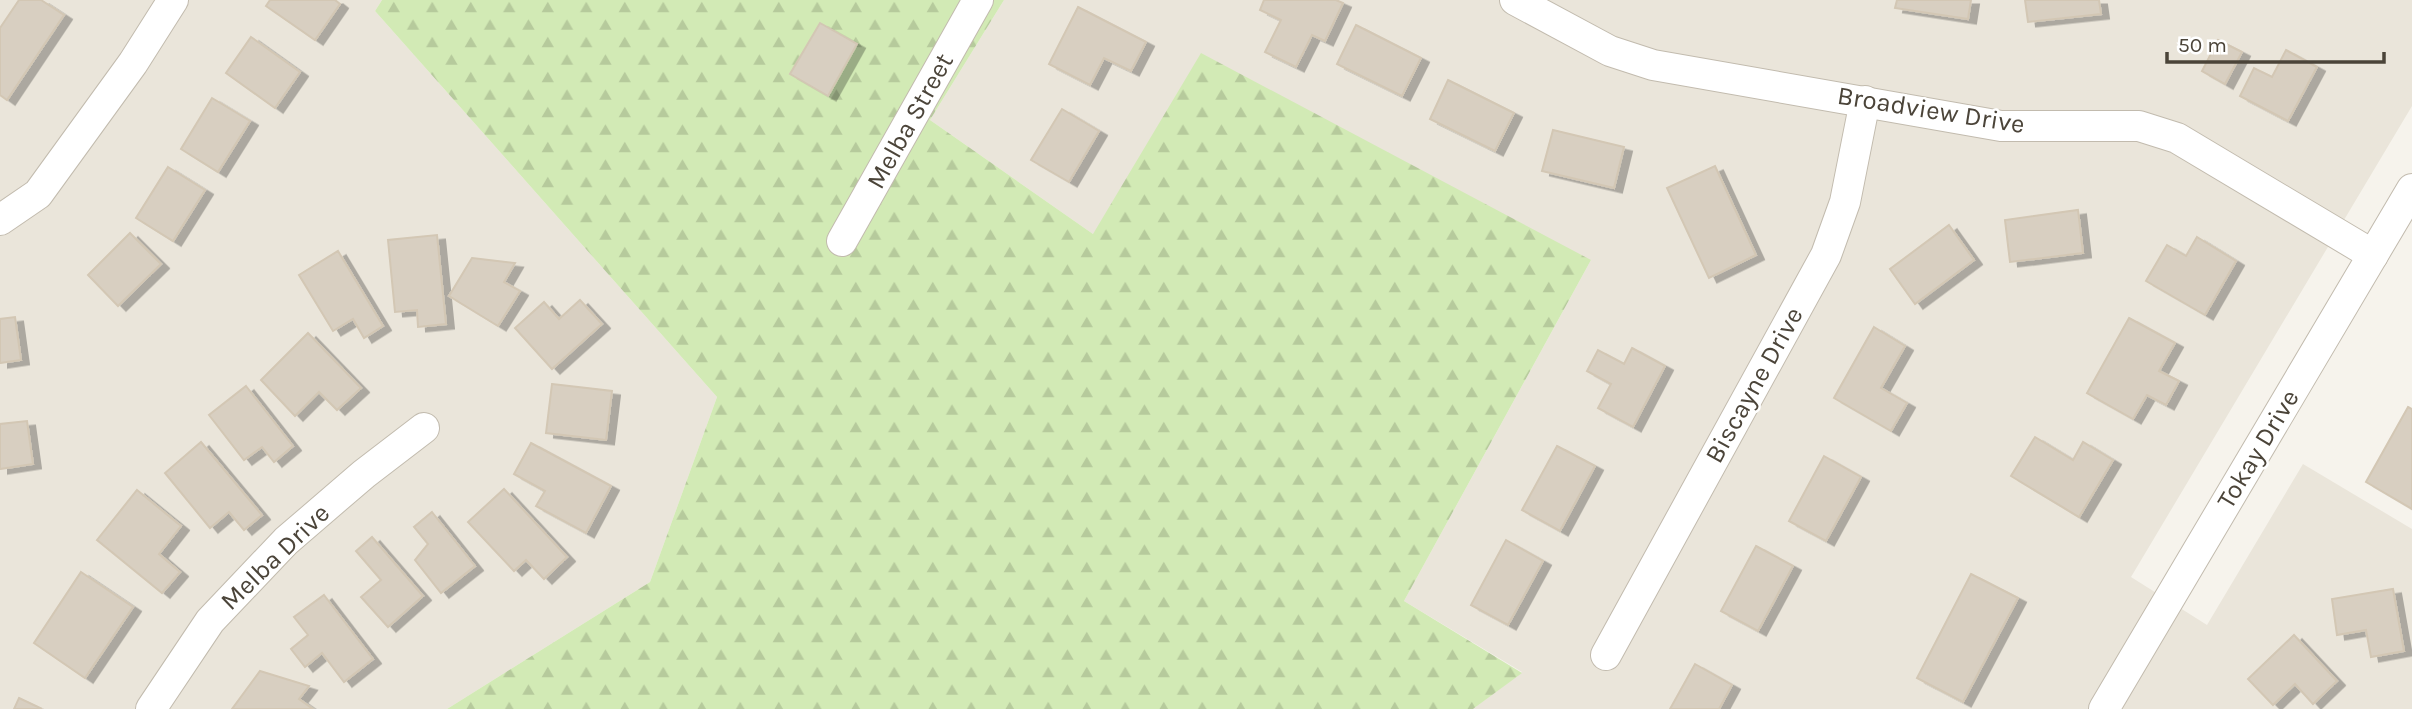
<svg xmlns="http://www.w3.org/2000/svg" width="2412" height="709" viewBox="0 0 2412 709" font-family="Karla,sans-serif">
<style>
.residential{fill:#eae5da}
.forest{fill:url(#forest-firs)}
.building{fill:#d8cfc1;stroke:#d3c7b4;stroke-width:2;filter:url(#shadow)}
.lines{fill:none;stroke-linecap:round;stroke-linejoin:round}
.minor-casing{stroke:#c2bbae;stroke-width:32}
.minor{stroke:#fff;stroke-width:30}
.labels{text-anchor:middle;dominant-baseline:central;stroke-width:5;stroke-linejoin:round;paint-order:stroke}
.street-label{font-size:26px;fill:#4b4439;stroke:#fff}
</style>
<defs>
<pattern id="forest-firs" width="22" height="20" patternUnits="userSpaceOnUse" patternTransform="scale(1.75)"><rect width="22" height="20" fill="#d2eab5"/><path d="M5 1l3.5 6h-7zM16 11l3.5 6h-7z" fill="#b6ca9c"/></pattern>
<filter id="shadow"><feDropShadow dx="8" dy="4.5" stdDeviation="0" flood-color="#0004"/></filter>
</defs>
<rect width="100%" height="100%" fill="#f6f3ec"/>
<!-- residential -->
<g class="residential">
<polygon points="0,0 382,0 375,11 717,397 650,582 447,709 0,709"/>
<polygon points="1004,0 2412,0 2412,106 2131,577 2207,625 2303,464 2412,529 2412,709 1473,709 1522,672 1404,601 1591,260 1093,234 930,120"/>
</g>
<!-- forest -->
<polygon class="forest" points="382,0 1004,0 930,120 1093,234 1201,53 1591,260 1404,601 1522,673 1473,709 447,709 650,582 717,397 375,11"/>
<!-- building -->
<g class="building">
<polygon points="19,0 41,0 64,15 7,100 0,95 0,28"/>
<polygon points="270,0 335,0 340,4 315,40 266,6"/>
<polygon points="1264,0 1336,0 1343,3 1325,41 1312,35 1296,67 1265,52 1281,20 1260,10"/>
<polygon points="1897,0 1971,0 1968,19 1895,8"/>
<polygon points="2025,0 2099,0 2101,14 2028,22"/>
<polygon points="1078,7 1146,42 1131,71 1104,58 1090,85 1049,64"/>
<polygon points="820,23 857,44 828,96 790,74"/>
<polygon points="1356,25 1421,58 1402,96 1337,64"/>
<polygon points="251,37 300,72 275,108 226,73"/>
<polygon points="2218,40 2242,52 2225,84 2202,71"/>
<polygon points="2286,50 2317,67 2288,121 2240,96 2254,68 2272,77"/>
<polygon points="1448,80 1514,113 1495,151 1430,119"/>
<polygon points="212,98 250,121 218,172 181,149"/>
<polygon points="1062,109 1099,131 1069,182 1031,160"/>
<polygon points="1553,130 1624,147 1614,188 1542,171"/>
<polygon points="1715,166 1756,255 1709,278 1667,188"/>
<polygon points="168,167 205,190 173,241 136,218"/>
<polygon points="2078,210 2083,253 2010,262 2005,220"/>
<polygon points="1949,225 1974,260 1915,304 1890,269"/>
<polygon points="130,233 161,264 118,306 88,275"/>
<polygon points="437,235 446,324 418,327 417,310 395,312 388,240"/>
<polygon points="2197,237 2236,261 2205,315 2146,281 2167,245 2186,256"/>
<polygon points="338,251 383,326 364,338 353,319 333,331 299,275"/>
<polygon points="472,258 515,263 504,282 520,291 498,326 449,296"/>
<polygon points="580,300 602,324 552,369 515,328 544,302 559,319"/>
<polygon points="15,317 21,360 0,363 0,319"/>
<polygon points="2129,318 2175,343 2159,371 2179,381 2166,405 2147,395 2133,419 2087,393"/>
<polygon points="1874,327 1905,346 1881,388 1907,403 1891,431 1834,398"/>
<polygon points="308,333 361,388 337,410 319,392 295,416 261,380"/>
<polygon points="1632,348 1665,366 1633,427 1598,408 1611,384 1587,371 1598,350 1624,364"/>
<polygon points="552,384 612,391 606,440 546,433"/>
<polygon points="246,386 293,446 274,462 262,447 244,460 209,415"/>
<polygon points="2408,407 2412,409 2412,509 2366,482"/>
<polygon points="27,421 33,464 0,469 0,424"/>
<polygon points="2035,437 2073,460 2083,442 2113,460 2079,517 2011,476"/>
<polygon points="201,442 262,515 244,530 229,512 210,528 165,473"/>
<polygon points="531,443 611,486 586,533 536,506 545,491 514,474"/>
<polygon points="1557,446 1595,466 1560,531 1522,510"/>
<polygon points="1824,456 1861,477 1826,541 1789,521"/>
<polygon points="504,489 567,557 544,579 526,560 514,571 468,522"/>
<polygon points="137,490 181,526 159,554 180,572 162,593 97,540"/>
<polygon points="432,512 475,566 441,593 415,560 428,544 414,527"/>
<polygon points="372,537 423,596 388,627 361,597 381,580 356,551"/>
<polygon points="1506,540 1543,561 1508,625 1471,605"/>
<polygon points="1756,546 1793,566 1758,631 1721,611"/>
<polygon points="81,572 133,607 85,678 34,643"/>
<polygon points="1971,574 2018,598 1963,702 1917,678"/>
<polygon points="2393,589 2404,651 2371,657 2366,630 2337,635 2332,599"/>
<polygon points="324,595 373,659 344,682 322,653 305,667 291,649 308,635 294,617"/>
<polygon points="2294,635 2337,681 2313,704 2295,684 2273,705 2248,679"/>
<polygon points="1695,664 1732,685 1719,709 1670,709"/>
<polygon points="260,671 309,686 299,699 313,709 232,709"/>
<polygon points="19,698 42,709 14,709"/>
</g>
<g class="lines">
<!-- minor casing -->
<g class="minor-casing">
<g id="minor">
<polyline points="1515,0 1610,51 1653,65 2001,126 2139,126 2177,138 2373,255"/>
<polyline points="0,220 38,194 133,63 173,0"/>
<polyline points="842,241 978,0"/>
<polyline points="1606,655 1826,255 1845,202 1865,101"/>
<polyline points="151,709 210,621 286,541 364,474 424,428"/>
<polyline points="2104,709 2412,189"/>
</g>
</g>
<!-- minor -->
<use href="#minor" class="minor"/>
</g>
<g class="labels">
<!-- street labels -->
<g class="street-label">
<text transform="translate(1931 110) rotate(9)">Broadview Drive</text>
<text transform="translate(910 121) rotate(-61)">Melba Street</text>
<text transform="translate(1754 385) rotate(-61)">Biscayne Drive</text>
<text transform="translate(2258 449) rotate(-59)">Tokay Drive</text>
<text transform="translate(275 557) rotate(-44)">Melba Drive</text>
</g>
</g>
<!-- scale -->
<path d="M2167 52v10h217v-10" fill="none" stroke="#4b4439" stroke-width="3.5"/>
<text x="2178" y="52" font-size="21" fill="#4b4439" stroke="#ffffff" stroke-width="5" paint-order="stroke">50 m</text>
</svg>
